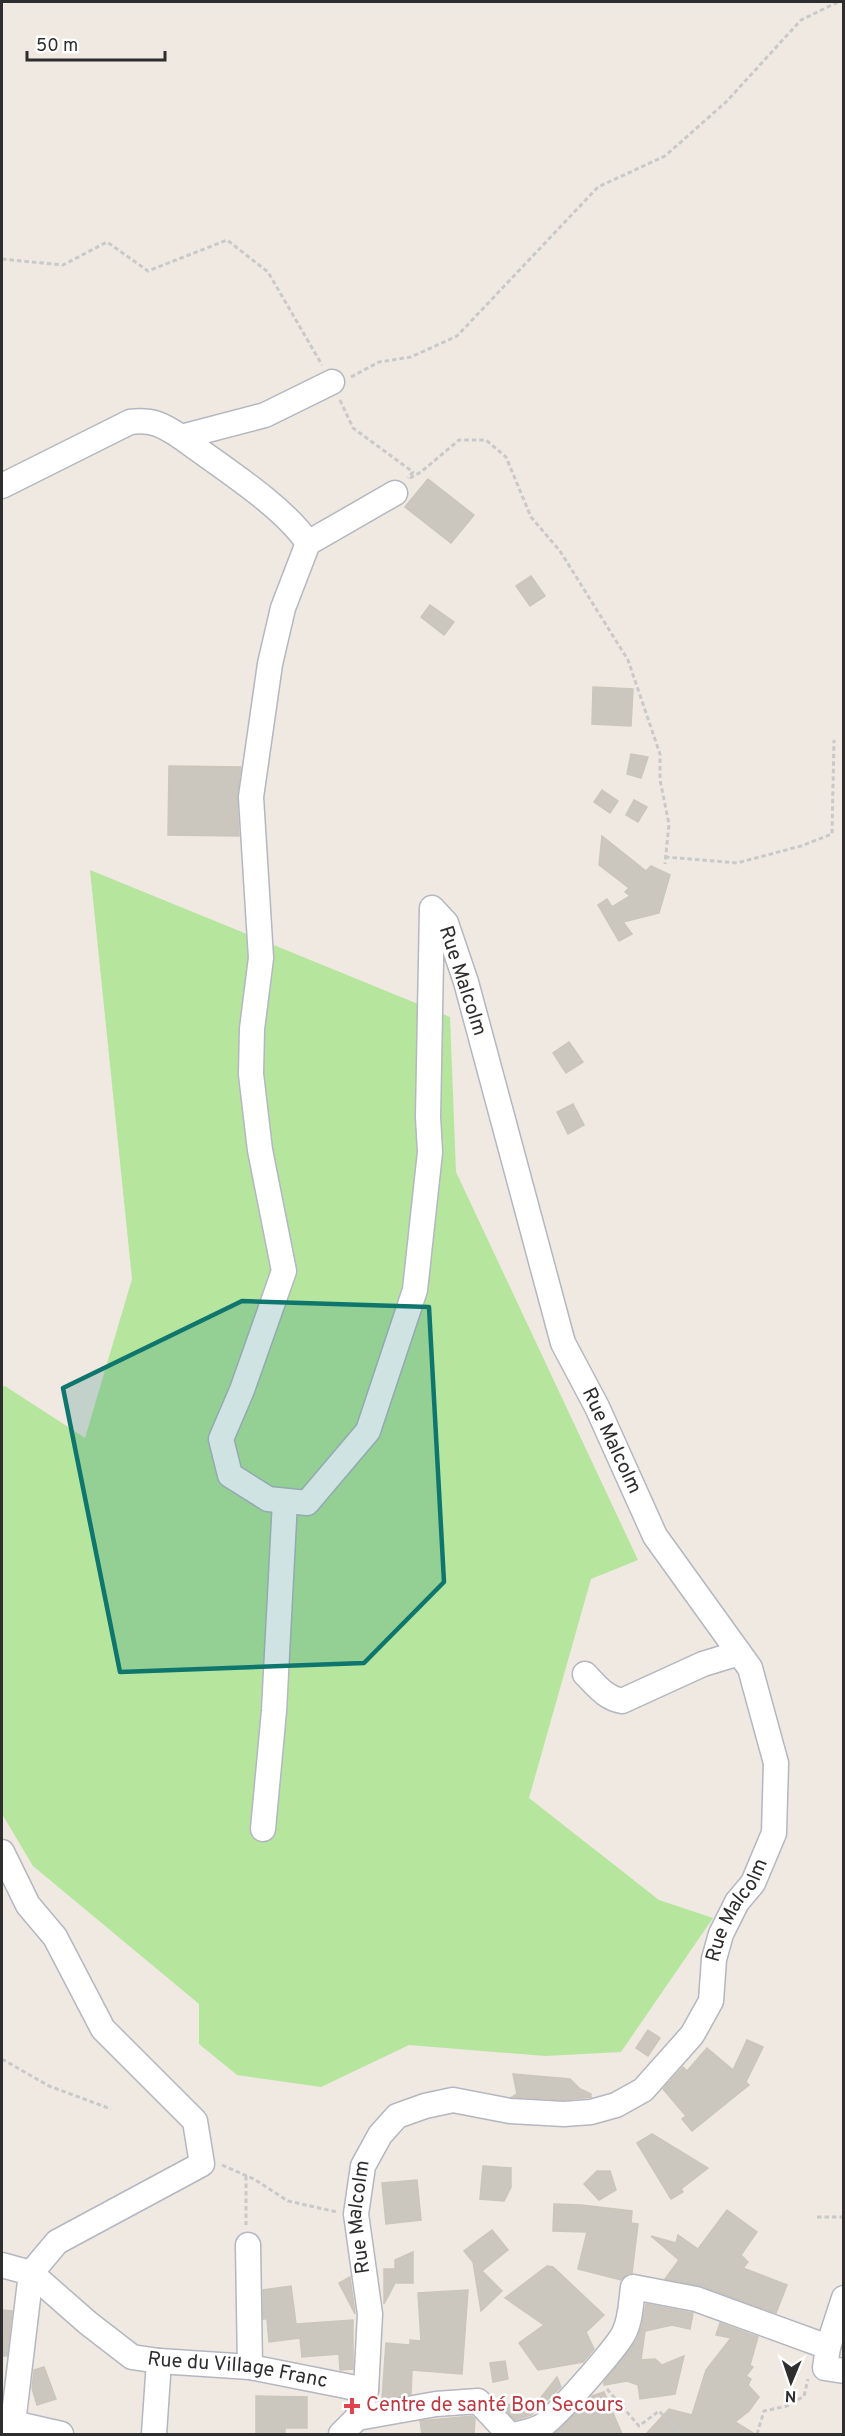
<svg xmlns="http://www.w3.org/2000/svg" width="845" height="2436" viewBox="0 0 845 2436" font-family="Overpass,sans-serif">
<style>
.green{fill:#b6e59e}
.building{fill:#cbc7bf;stroke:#cbc5ba;stroke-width:1.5}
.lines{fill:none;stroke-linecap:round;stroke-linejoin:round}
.minor-casing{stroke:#b4b7c1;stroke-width:27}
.path{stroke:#c9c9c9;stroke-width:3;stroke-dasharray:4.5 3;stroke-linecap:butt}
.minor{stroke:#fff;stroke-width:24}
.marked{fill:#0f766e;fill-opacity:0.2;stroke:#0f766e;stroke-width:4.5;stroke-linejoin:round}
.health-dot{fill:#e0444e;stroke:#fff;stroke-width:2}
.labels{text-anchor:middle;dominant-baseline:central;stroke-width:5;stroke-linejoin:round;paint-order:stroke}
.street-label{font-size:20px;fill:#2e2e2e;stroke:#fff}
.health-label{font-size:20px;fill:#be3a42;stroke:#fff;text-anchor:start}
</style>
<rect width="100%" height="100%" fill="#efe9e1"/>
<!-- green -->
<polygon class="green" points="90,870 450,1017 456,1172 638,1560 591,1579 529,1798 659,1900 713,1918 621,2052 545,2056 409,2045 321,2087 237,2075 199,2044 199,2004 33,1866 2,1814 2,1387 5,1386 85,1438 132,1279"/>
<!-- building -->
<g class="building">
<polygon points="428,479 474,515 451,543 405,507"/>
<polygon points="531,576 545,596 530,606 516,586"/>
<polygon points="430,605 454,622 444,635 421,617"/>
<polygon points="593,687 633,689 631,726 592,724"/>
<polygon points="631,754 648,757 641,778 627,774"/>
<polygon points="169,766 241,767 237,798 239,836 168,835"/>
<polygon points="602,790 618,801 610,813 594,802"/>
<polygon points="634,800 647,807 638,822 626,815"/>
<polygon points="602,836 646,871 651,866 670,875 659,913 623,922 632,934 619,941 598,905 607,899 612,907 630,896 625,892 629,888 599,865"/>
<polygon points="569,1042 583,1062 566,1073 553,1053"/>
<polygon points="573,1104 584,1125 568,1134 557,1112"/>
<polygon points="648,2030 660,2038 648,2056 636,2048"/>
<polygon points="747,2040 763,2047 746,2082 749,2085 692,2131 682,2119 686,2116 663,2089 683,2067 687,2071 707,2048 733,2070"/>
<polygon points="513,2074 570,2079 580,2089 591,2094 591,2097 564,2100 512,2097 517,2094"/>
<polygon points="652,2134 708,2168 681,2189 683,2192 671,2199 637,2143"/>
<polygon points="483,2166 511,2168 511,2187 504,2201 480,2199"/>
<polygon points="597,2171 610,2171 616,2190 599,2200 584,2184"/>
<polygon points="417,2180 421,2220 386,2224 382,2183"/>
<polygon points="554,2204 581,2205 632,2211 631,2223 638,2224 632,2273 627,2274 621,2280 578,2269 587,2232 553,2231"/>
<polygon points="727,2210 757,2232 741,2255 748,2262 743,2268 787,2285 776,2313 701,2286 665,2279 679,2260 651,2236 676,2243 678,2235 698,2249"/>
<polygon points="492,2230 508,2250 482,2271 502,2291 481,2311 473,2262 464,2251"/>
<polygon points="413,2252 413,2283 395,2283 384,2304 384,2269 395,2269 395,2260"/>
<polygon points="547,2266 553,2267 604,2315 586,2332 594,2349 583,2362 538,2370 519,2343 544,2325 505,2298"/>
<polygon points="350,2277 355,2313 355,2314 339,2283"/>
<polygon points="291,2286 296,2324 353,2320 353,2369 340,2370 339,2354 302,2357 300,2338 269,2342 267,2319 263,2319 263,2290"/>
<polygon points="468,2290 462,2374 412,2370 411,2394 382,2399 386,2343 410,2345 410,2340 421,2341 418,2293"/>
<polygon points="646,2304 693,2313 690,2329 672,2325 645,2331 641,2360 655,2359 662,2365 684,2356 675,2394 640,2399 638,2385 627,2381 604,2385 604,2382 636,2341 642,2325"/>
<polygon points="2,2310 12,2311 7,2356 2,2356"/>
<polygon points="720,2323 758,2337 750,2365 753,2367 746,2376 751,2379 748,2385 759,2397 749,2411 735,2422 755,2434 646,2434 669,2409 692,2415 706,2370 731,2338 716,2335"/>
<polygon points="505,2361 508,2379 493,2382 490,2363"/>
<polygon points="44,2367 56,2399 37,2405 32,2388 34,2370"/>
<polygon points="557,2377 561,2387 531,2415 515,2420 499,2402 531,2410"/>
<polygon points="604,2392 622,2434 554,2434 592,2396"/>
<polygon points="256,2396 307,2397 307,2428 285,2428 285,2434 256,2434"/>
<polygon points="472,2416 475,2419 474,2434 422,2434 420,2421"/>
</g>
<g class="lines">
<!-- minor casing -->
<g class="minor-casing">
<g id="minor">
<path d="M181 437C218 465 283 505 308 543"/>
<path d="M2 486 130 422C152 419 163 425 181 437L265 415 332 382"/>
<path d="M585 1674C596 1685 605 1698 622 1701L703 1664 739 1653"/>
<polyline points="263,1829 274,1711 285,1501"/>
<polyline points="2,1852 28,1905 55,1937 103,2029 195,2121 202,2164 57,2242 31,2273 13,2423 2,2423"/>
<polyline points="248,2245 250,2367"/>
<path id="s1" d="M2 2265 31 2273 88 2323 132 2357 159 2361 250 2367 366 2390"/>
<polyline points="828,2347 844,2298"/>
<polyline points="357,2418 436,2404 478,2401 509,2434"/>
<polyline points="13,2423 61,2434"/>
<polyline points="154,2434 159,2361"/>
<path id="s2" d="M341 2434 357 2418 366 2390 370 2314 356 2214 363 2166 380 2135 397 2116 425 2106 453 2100 510 2111 564 2114 591 2112 616 2105 643 2090 692 2035 711 2001 714 1959 721 1934 737 1902 753 1883 774 1833 776 1763 750 1668 655 1536 597 1407 563 1343 466 982 446 923 432 908 428 1117 430 1152 415 1290 368 1431 307 1503 268 1499 230 1475 221 1439 242 1390 284 1271 260 1150 251 1074 252 1029 261 958 251 797 270 664 283 608 308 543 395 493"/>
<path d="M518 2434C525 2432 533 2431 540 2427 552 2422 617 2347 624 2333 631 2319 631 2302 633 2287L696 2299 828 2347 825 2368 844 2371"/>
</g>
</g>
<!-- path -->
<g class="path">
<polyline points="2,259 63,265 107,242 148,271 227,240 268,272 322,365"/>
<polyline points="351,377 379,362 411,357 457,336 598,187 665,156 726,102 801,20 838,2"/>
<polyline points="340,400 353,428 413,472 408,478"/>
<polyline points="410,478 421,472 459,440 486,440 506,457 531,517 560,551 628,660 660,754 660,780 669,824 665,864"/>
<polyline points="665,857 737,863 801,846 832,834 834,740"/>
<polyline points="2,2059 49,2086 111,2109"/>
<polyline points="222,2165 254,2179 288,2201 337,2212"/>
<polyline points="246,2176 246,2225"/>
<polyline points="817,2217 844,2217"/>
<polyline points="607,2389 639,2426 659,2411 682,2434"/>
<polyline points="757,2434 764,2411 787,2406 804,2396 808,2379"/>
</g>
<!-- minor -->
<use href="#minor" class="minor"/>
</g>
<!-- marked area -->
<path class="marked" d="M242 1301 429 1307 444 1582 364 1663 120 1672 63 1388Z"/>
<!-- markers -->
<path class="health-dot" d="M349 2397h6v6h6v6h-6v6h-6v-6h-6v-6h6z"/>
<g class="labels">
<!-- street labels -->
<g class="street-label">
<text transform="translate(462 981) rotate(72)">Rue Malcolm</text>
<text transform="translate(611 1441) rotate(65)">Rue Malcolm</text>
<text stroke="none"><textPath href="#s2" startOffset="802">Rue Malcolm</textPath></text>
<text stroke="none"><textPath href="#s2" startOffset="226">Rue Malcolm</textPath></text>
<text stroke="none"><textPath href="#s1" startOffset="268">Rue du Village Franc</textPath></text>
</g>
<!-- health labels -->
<g class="health-label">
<text x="366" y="2406">Centre de santé Bon Secours</text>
</g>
</g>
<!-- border -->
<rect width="845" height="2436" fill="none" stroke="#2e2e2e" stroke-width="6"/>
<!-- north arrow -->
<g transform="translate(791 2382) rotate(182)" stroke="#ffffff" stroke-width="4.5" paint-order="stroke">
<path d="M0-4.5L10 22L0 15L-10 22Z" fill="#2e2e2e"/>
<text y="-9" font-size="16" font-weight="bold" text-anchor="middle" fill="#2e2e2e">N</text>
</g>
<!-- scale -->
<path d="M27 51v9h138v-9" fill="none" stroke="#2e2e2e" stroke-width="3"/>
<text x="36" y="51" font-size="18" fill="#2e2e2e" stroke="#ffffff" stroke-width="4.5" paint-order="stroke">50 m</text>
</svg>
